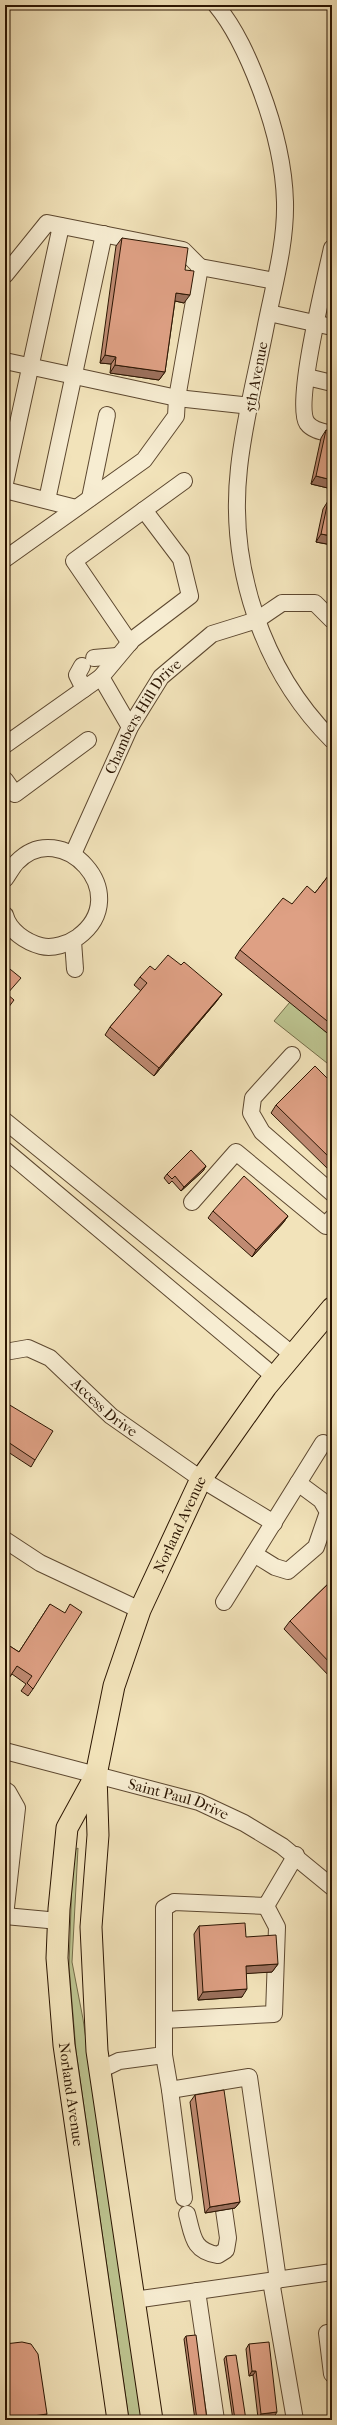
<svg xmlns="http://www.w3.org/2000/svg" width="337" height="2425" viewBox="0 0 337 2425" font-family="'IM FELL French Canon',serif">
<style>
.green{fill:#bcc38f;stroke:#746c48}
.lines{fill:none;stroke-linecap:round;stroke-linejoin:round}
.minor-casing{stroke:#5d4830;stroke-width:18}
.major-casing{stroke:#2b1502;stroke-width:23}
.minor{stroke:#f7edd2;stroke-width:16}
.major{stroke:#f2e3ba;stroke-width:21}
.wall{fill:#bf8a72;stroke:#2b1502}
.shaded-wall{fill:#9b705c;stroke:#2b1502}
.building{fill:#dea084;stroke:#2b1502}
.labels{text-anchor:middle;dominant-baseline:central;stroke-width:3.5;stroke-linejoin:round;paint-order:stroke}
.street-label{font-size:15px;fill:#2b1502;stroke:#f7edd2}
</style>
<rect width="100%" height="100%" fill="#f2e3ba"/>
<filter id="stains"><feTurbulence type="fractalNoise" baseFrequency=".005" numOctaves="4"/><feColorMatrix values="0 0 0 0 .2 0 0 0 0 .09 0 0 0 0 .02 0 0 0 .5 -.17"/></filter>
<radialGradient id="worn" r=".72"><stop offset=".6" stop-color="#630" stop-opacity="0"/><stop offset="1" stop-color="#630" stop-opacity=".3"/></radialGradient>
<!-- green -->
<g class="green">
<polygon points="290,1002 332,1037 332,1067 274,1021"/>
<polygon points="78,1848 72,1962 83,2019 142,2420 129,2420 76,2051 69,1966 73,1851"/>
</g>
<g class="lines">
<!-- minor casing -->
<g class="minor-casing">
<g id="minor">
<path d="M216 5C236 29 249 59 260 88 274 125 284 162 285 202 286 243 274 285 266 325 257 372 244 420 239 468 228 566 262 670 332 740"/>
<path d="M332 248C326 276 294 404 307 423 313 431 324 432 332 434"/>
<polyline points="5,275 47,223 183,250 200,267"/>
<polyline points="269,313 332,327"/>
<polyline points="5,361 177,398 251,406"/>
<polyline points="307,377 332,383"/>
<polyline points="5,483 61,226"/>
<polyline points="5,490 76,508"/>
<polyline points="90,498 107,415"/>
<polyline points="47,500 104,234"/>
<polyline points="5,559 144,460 176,416 177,398 200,267 275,281"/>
<polyline points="130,643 74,561 144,510"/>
<polyline points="94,658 117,656"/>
<polyline points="82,666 77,675 84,689"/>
<polyline points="130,727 101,677 132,640 190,596 181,559 144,510 184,481"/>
<polyline points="5,745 101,677"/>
<polyline points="5,780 15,794 88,740"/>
<path id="s1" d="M73 854 130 727 161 677 212 634 257 620 282 603H315L332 620"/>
<path d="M5 879C9 874 12 867 17 862 61 816 136 894 78 937 68 944 53 949 41 946 26 942 9 931 5 915"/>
<polyline points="73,941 75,969"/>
<polyline points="292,1055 253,1098 251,1113 262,1132 332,1193"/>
<polyline points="5,1121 293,1355"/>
<polyline points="5,1150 275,1377"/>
<polyline points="192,1202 236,1152 326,1226 332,1218"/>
<path id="s2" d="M5 1352 28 1348 50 1358 111 1416 201 1479 274 1523"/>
<polyline points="5,1540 40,1563 140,1610"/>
<polyline points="254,1554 275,1567 288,1571 316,1547 328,1512 321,1500 298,1483"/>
<polyline points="224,1602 323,1443"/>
<path id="s3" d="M5 1751 199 1802 244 1823 282 1846 332 1887"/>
<polyline points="5,1790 8,1792 17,1808 5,1916"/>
<polyline points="5,1916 59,1921"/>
<polyline points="164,2020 274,2014 277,1927 266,1906"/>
<polyline points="164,2055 170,2090 249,2077 278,2280"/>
<polyline points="100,2070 119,2061 164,2055 164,1908 174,1902 266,1906 296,1855"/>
<polyline points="170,2090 184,2198"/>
<path d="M187 2214C193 2235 192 2251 218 2255L226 2250 228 2238 224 2210"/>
<polyline points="271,2281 295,2420"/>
<polyline points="197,2291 216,2420"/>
<polyline points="134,2300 332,2272"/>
<polyline points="327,2333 332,2374"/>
</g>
</g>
<!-- major casing -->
<g class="major-casing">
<g id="major">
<path id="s4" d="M96 1775 67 1828 59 1909 57 1958 64 2045 118 2420"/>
<path id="s5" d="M152 2420 97 2051 91 1927 98 1835 96 1775 114 1686 140 1610 201 1479 266 1387 332 1308"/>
</g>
</g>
<!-- minor -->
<use href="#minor" class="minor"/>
<!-- major -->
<use href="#major" class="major"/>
</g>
<!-- wall -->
<g class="wall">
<polygon points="122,238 185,270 184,303 175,301 165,372 159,380 110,373 111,364 100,363 116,246"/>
<polygon points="326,430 332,432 332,489 311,484 321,438"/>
<polygon points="328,501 332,545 316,542 323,509"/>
<polygon points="332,871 332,1037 235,958 240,950 292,904 315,893"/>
<polygon points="181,965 222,994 216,1002 154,1076 105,1035 110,1027 141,991 134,985 140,977 155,970"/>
<polygon points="332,1083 332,1173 271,1113 276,1105"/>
<polygon points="206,1166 203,1171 181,1191 172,1181 169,1184 164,1178 167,1174"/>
<polygon points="213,1211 288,1216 283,1223 252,1257 208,1218"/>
<polygon points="5,1408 35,1460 31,1467 5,1450"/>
<polygon points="332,1580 332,1679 284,1629 290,1621"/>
<polygon points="50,1604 33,1689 28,1696 21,1691 26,1684 12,1674 5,1683 5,1643 19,1652"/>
<polygon points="199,1926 246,1937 278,1964 272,1972 246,1973 242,1997 198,2000 194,1934"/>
<polygon points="195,2095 240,2202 235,2208 205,2213 190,2102"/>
<polygon points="332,2307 332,2337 328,2312"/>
<polygon points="186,2336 207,2420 195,2420 184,2339"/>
<polygon points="249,2344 274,2417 258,2418 253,2375 249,2376 246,2349"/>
<polygon points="226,2356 246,2420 233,2420 224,2359"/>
</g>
<!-- shaded-wall -->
<g class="shaded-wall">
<polygon points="176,293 190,295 184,303 171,300"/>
<polygon points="105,355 116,357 111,364 100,363"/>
<polygon points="115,365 165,372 159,380 110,373"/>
<polygon points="316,476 332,480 332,489 311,484"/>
<polygon points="321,534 332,536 332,545 316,542"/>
<polygon points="222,994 216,1002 154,1076 159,1068"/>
<polygon points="206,1166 203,1171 181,1191 184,1187"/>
<polygon points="288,1216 283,1223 252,1257 256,1250"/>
<polygon points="278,1964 272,1972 240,1974 246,1966"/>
<polygon points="247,1989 242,1997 198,2000 203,1992"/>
<polygon points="240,2202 235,2208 205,2213 210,2207"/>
<polygon points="252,2371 256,2371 253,2375 249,2376"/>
<polygon points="277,2412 274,2417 258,2418 261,2414"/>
<polygon points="47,2414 44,2420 7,2420"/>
</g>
<!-- building -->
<g class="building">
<polygon points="122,238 188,248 185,270 194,271 190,295 176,293 165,372 115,365 116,357 105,355"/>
<polygon points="326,430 332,432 332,480 316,476"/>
<polygon points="328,501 332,502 332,536 321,534"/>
<polygon points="332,871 332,1025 240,950 283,898 292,904 307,886 315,893"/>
<polygon points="168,955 181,965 184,962 222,994 159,1068 110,1027 147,983 140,977 150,966 155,970"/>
<polygon points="5,965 21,978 7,994 14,1000 5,1012"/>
<polygon points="315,1066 332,1083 332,1160 276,1105"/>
<polygon points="191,1150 206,1166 184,1187 175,1176 172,1179 167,1174"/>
<polygon points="244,1176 288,1216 256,1250 213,1211"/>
<polygon points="8,1404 53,1431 35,1460 5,1440 5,1409"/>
<polygon points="332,1580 332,1665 290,1621"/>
<polygon points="50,1604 65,1613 70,1604 82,1612 33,1689 27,1683 32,1676 17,1666 7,1681 5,1679 5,1643 19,1652"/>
<polygon points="245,1923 246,1937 276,1935 278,1964 246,1966 247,1989 203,1992 199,1926"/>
<polygon points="224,2090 240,2202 210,2207 195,2095"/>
<polygon points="196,2335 207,2420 197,2420 186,2336"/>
<polygon points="22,2342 31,2344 38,2354 47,2414 5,2420 5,2344"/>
<polygon points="269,2342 277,2412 261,2414 256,2371 252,2371 249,2344"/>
<polygon points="236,2355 246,2420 235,2420 226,2356"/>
</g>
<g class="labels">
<!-- street labels -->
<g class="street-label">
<text transform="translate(256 377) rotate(-79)">5th Avenue</text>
<text stroke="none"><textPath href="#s1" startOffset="155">Chambers Hill Drive</textPath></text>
<text stroke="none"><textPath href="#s2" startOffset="121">Access Drive</textPath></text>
<text stroke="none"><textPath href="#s5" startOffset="915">Norland Avenue</textPath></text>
<text stroke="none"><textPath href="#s3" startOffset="180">Saint Paul Drive</textPath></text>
<text stroke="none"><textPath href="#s4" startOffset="328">Norland Avenue</textPath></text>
</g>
</g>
<!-- margin -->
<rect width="337" height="2425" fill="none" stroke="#f2e3ba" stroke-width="20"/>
<rect x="6" y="6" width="325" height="2413" fill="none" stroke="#2b1502" stroke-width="2"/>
<rect x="10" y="10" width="317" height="2405" fill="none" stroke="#2b1502"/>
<rect width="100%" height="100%" filter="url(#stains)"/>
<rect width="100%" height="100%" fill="url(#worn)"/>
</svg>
